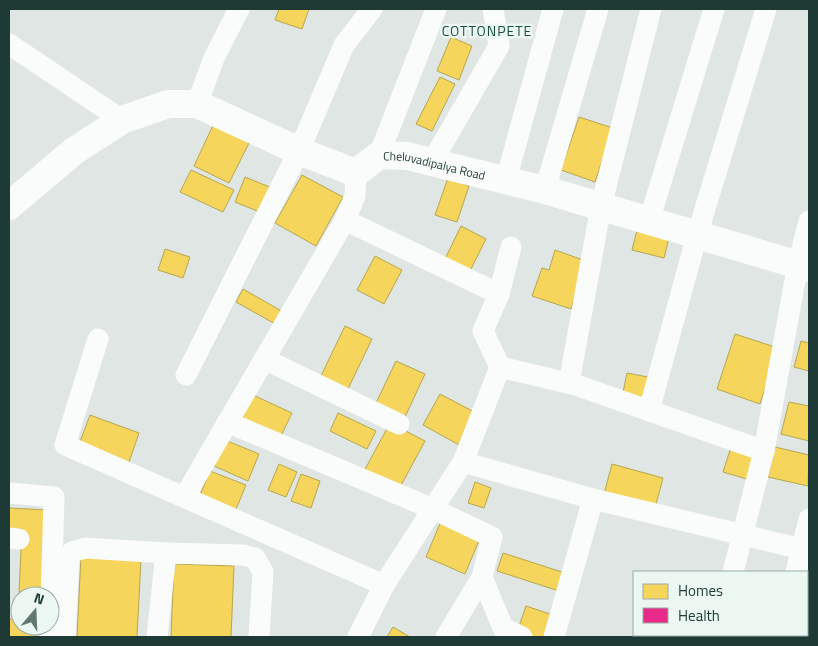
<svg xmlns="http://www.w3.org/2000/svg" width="818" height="646" viewBox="0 0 818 646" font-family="'Titillium Web',sans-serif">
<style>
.homes{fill:#f6d55c;stroke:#b5a750}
.health{fill:#e7298a;stroke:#aa2e70}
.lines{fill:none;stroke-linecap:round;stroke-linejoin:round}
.street{stroke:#fafbfb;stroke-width:21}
.secondary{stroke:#fafbfb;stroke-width:28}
.labels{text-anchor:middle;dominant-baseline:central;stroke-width:5;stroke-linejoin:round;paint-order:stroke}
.street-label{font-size:12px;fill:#1d3b34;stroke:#ecf7f2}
.neighbourhood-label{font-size:14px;letter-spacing:1px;fill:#174e43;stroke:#ecf7f2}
</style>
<rect width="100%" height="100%" fill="#e0e6e3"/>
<!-- homes -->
<g class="homes">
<polygon points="279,9 309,9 302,29 275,20"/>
<polygon points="451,37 472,46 459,80 437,71"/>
<polygon points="440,77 455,84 432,131 416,124"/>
<polygon points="579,117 613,128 595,182 561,170"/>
<polygon points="215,121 251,139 229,183 194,166"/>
<polygon points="191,170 234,190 223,212 180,192"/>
<polygon points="302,175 343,197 316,246 275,223"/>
<polygon points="245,177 272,188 262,213 235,202"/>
<polygon points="448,178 469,186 457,222 435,215"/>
<polygon points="461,226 486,239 470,271 445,259"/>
<polygon points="637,230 669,238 664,258 632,250"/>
<polygon points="165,249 190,257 183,278 158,270"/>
<polygon points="555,250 586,261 571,309 532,296 542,268 549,270"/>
<polygon points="375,256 402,270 384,304 357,290"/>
<polygon points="243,289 285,313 277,325 236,302"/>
<polygon points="345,326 372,339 346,393 319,380"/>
<polygon points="735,334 778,348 760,404 717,389"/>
<polygon points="801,341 809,343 809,371 794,367"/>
<polygon points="396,361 425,374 405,417 376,403"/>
<polygon points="627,373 653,378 648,402 622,397"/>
<polygon points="440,394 478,414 461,446 423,425"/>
<polygon points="253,395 292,413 280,438 241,421"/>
<polygon points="789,402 809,406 809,441 781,434"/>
<polygon points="338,413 376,431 367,449 330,431"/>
<polygon points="90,415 139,433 128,465 78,447"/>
<polygon points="390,423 425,441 398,491 363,473"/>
<polygon points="225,440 259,454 248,481 214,466"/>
<polygon points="731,447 757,454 750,480 723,472"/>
<polygon points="775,447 809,455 808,486 768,477"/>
<polygon points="279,464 297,472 286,497 268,490"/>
<polygon points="612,464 663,478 655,508 604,494"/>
<polygon points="210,471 246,485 234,514 198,500"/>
<polygon points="301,474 320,481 311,508 291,501"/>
<polygon points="475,482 491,488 484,508 468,503"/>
<polygon points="9,508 48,510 44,593 19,592 22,529 9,529"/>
<polygon points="441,521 480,538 465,574 426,557"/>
<polygon points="503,553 568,574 562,592 497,571"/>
<polygon points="81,556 141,559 137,637 77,637"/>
<polygon points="174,564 234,566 231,637 171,637"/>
<polygon points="526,606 556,616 549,637 532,637 517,632"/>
<polygon points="9,619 20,620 20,626 36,626 36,637 9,637"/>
<polygon points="393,627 410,637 387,637"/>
</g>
<!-- health -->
<polygon class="health" points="807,604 809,604 809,637 798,637 798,635 807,635"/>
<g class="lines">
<!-- street -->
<g class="street">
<polyline points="9,44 122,120"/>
<polyline points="197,104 214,58 239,9"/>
<polyline points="379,155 436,9"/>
<polyline points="432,162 499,46 493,9"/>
<polyline points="506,180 553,9"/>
<polyline points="545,190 598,9"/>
<polyline points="345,220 499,294"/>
<polyline points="649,221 714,9"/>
<polyline points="511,247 499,294 483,331 500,367 576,385 764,451"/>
<polyline points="98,339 65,445 384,585"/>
<polyline points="264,359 399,424"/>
<polyline points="186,375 299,151 344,45 372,9"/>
<polyline points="569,383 601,206 651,9"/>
<polyline points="649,411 697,235 766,9"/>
<polyline points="227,422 433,509 492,537 482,577 446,637"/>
<polyline points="463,462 593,499 554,637"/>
<polyline points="9,493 54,497 50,637"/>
<polyline points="185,496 345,220 355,196 356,173"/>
<polyline points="593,499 802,549"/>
<polyline points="9,538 19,539"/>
<polyline points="733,572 764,451 798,264 809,221"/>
<polyline points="796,572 809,519"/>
<polyline points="482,577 503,628 522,637"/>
<polyline points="65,637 69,558 72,552 85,548 166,553"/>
<polyline points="157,637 166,553 243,555 255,558 263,572 259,637"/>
<polyline points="358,637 384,585 463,462 500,367"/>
<polyline points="717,637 718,635"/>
<polyline points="780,637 781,635"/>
</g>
<!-- secondary -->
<path class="secondary" id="s1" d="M9 206 74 151 122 120 168 104H197L299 151 356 173 379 155 407 156 545 190 809 268"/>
</g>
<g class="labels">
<!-- street labels -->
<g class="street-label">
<text stroke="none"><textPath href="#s1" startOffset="479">Cheluvadipalya Road</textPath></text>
</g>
<!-- neighbourhood labels -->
<g class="neighbourhood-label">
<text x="487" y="30">COTTONPETE</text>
</g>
</g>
<!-- border -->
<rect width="818" height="646" fill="none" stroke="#1d3b34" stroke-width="20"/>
<!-- legend -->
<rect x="633" y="571" width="175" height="65" fill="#ecf7f2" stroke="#99aca6"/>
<rect x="643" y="584" width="25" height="15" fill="#f6d55c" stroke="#99aca6"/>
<text x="678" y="596" font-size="15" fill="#1d3b34">Homes</text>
<rect x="643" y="608" width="25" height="15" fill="#e7298a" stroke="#99aca6"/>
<text x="678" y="621" font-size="15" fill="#1d3b34">Health</text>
<!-- north arrow -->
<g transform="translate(35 611) rotate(19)"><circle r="24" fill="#ecf7f2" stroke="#99aca6"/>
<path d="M0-4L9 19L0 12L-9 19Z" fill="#617771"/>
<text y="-8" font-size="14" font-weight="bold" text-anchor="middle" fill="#1d3b34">N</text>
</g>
</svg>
